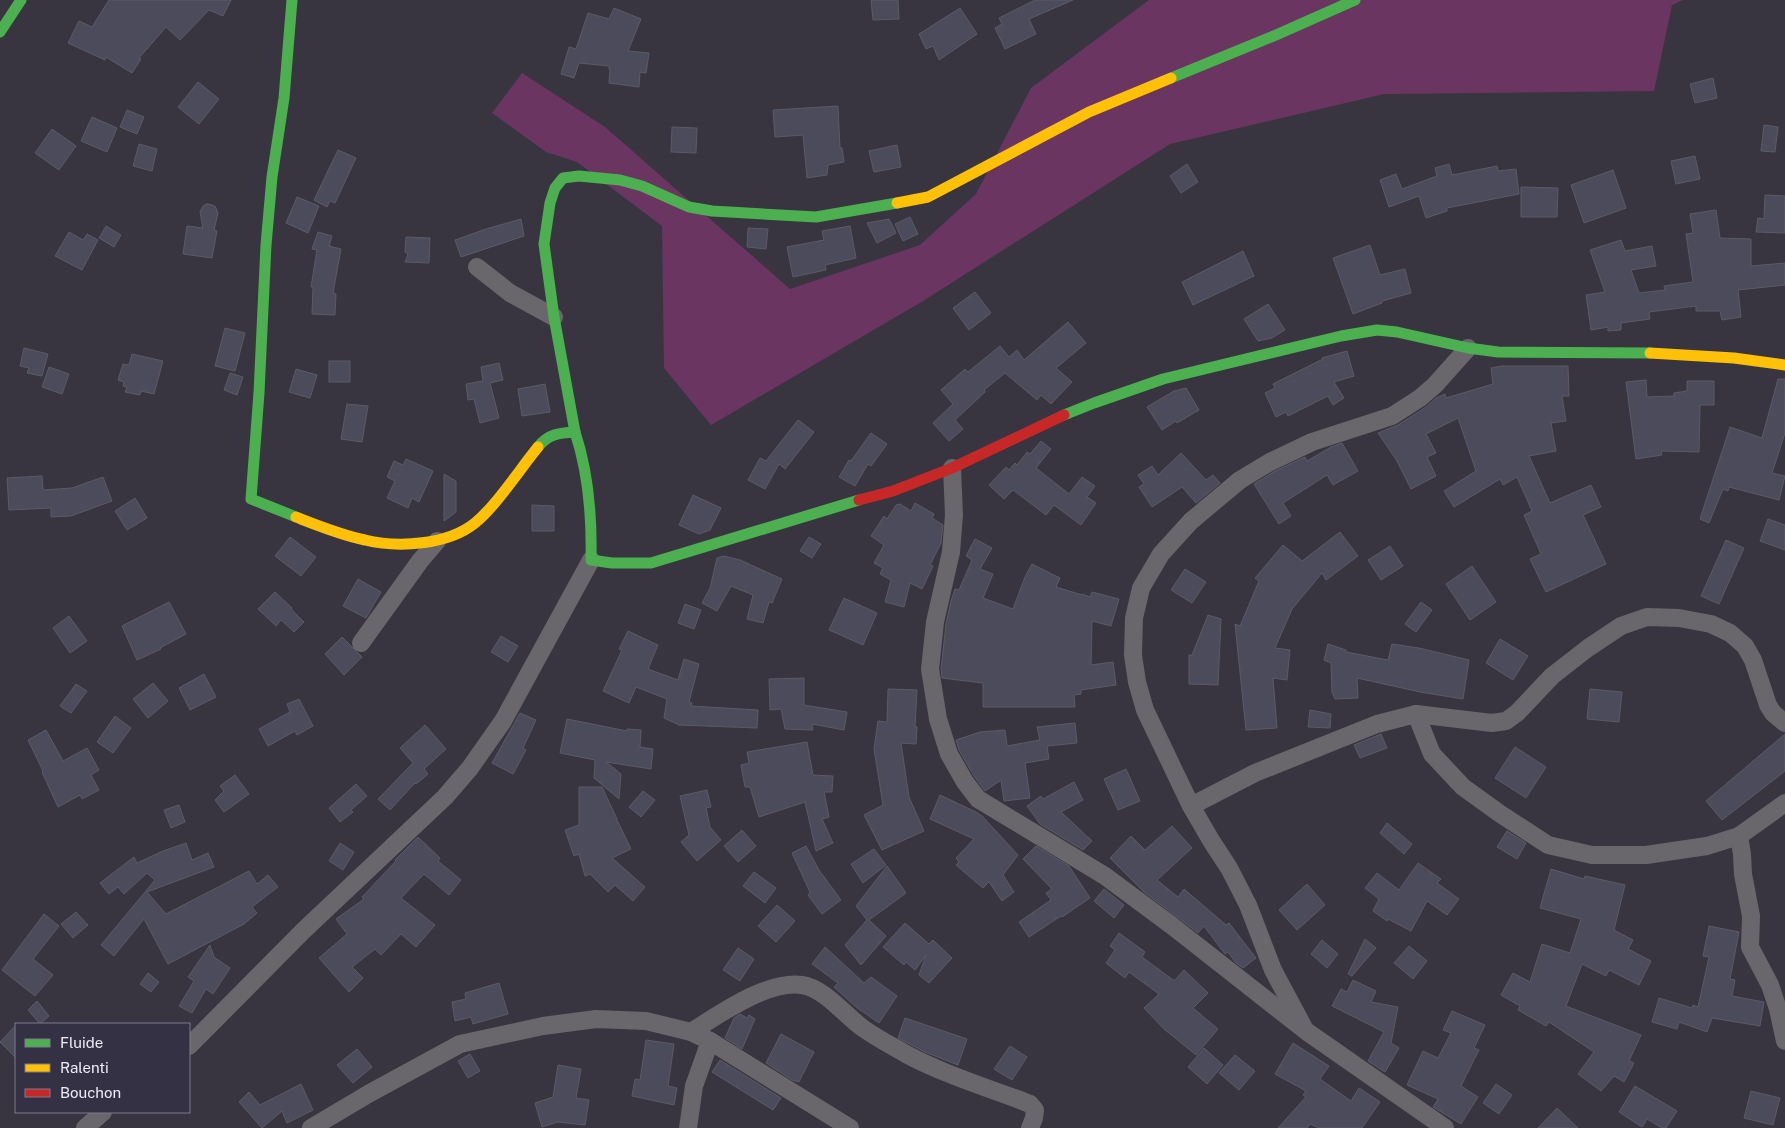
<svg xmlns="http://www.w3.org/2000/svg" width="1785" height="1128" viewBox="0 0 1785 1128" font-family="'Public Sans',sans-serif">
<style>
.green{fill:#6a3661}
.building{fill:#4c4b5c;stroke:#5b5b64}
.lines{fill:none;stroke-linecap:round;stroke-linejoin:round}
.street{stroke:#69676c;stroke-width:18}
.fast{stroke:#4caf50;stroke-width:11}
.slow{stroke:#ffc107;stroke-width:11}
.jam{stroke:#c62828;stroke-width:11}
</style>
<rect width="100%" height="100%" fill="#383540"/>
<!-- green -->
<polygon class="green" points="1149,0 1683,0 1672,5 1654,91 1384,94 1170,144 923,301 711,425 664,368 662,226 577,162 546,152 492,113 522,73 605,127 790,289 920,245 976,194 1031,88"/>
<!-- building -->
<g class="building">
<polygon points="109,0 231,0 223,16 209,10 180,40 166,27 139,58 141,59 132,73 106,57 105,60 68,43 79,21 92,27"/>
<polygon points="871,0 898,0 899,19 873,20"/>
<polygon points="1035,0 1073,0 1029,19 1036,34 1005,49 995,28 1002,24 999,18"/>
<polygon points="614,8 641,19 628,51 649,53 646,73 640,72 639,87 609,83 610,69 609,69 609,66 579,63 574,78 561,74 569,47 576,49 588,13 609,19"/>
<polygon points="960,8 977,34 939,60 933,46 926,49 919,34"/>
<polygon points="1713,78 1717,98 1695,103 1690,84"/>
<polygon points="198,82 219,99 199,124 178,107"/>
<polygon points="838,106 840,148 842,148 844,162 828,165 827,175 807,178 803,135 775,137 773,110"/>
<polygon points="127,110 144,117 137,134 120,127"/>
<polygon points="92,117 117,128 107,152 81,141"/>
<polygon points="1764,125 1778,127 1775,152 1761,151"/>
<polygon points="672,127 697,128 696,153 671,152"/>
<polygon points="52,129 76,146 59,170 35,153"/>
<polygon points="139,144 157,149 152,171 133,166"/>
<polygon points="897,145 901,167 874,172 869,151"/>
<polygon points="338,150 356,158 335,203 330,201 327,207 314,200"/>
<polygon points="1695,156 1700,179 1676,184 1671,161"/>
<polygon points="1187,164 1198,182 1181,193 1170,176"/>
<polygon points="1449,164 1452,175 1497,166 1498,171 1516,169 1519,194 1447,208 1447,211 1426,218 1419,196 1389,207 1380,180 1396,174 1402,189 1437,176 1435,168"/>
<polygon points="1613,170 1626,208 1584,223 1571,185"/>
<polygon points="1521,187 1558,188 1557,217 1521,217"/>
<polygon points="1765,195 1785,196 1785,233 1756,232 1758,218 1764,219"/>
<polygon points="297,197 319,206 308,233 286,223"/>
<polygon points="206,204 209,204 215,206 218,213 214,230 217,231 212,258 183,254 187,226 203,228 200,212 203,206"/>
<polygon points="1716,210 1720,238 1751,239 1751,266 1785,263 1785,285 1738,290 1741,317 1722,320 1720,311 1696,311 1696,306 1649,312 1650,319 1621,323 1621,330 1608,331 1608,327 1591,330 1586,295 1605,292 1590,250 1621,240 1625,251 1652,246 1656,266 1631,270 1639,293 1665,290 1664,286 1693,282 1686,234 1693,233 1690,214"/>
<polygon points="910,217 918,234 903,241 895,224"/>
<polygon points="521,219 524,236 461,257 455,240 486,229"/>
<polygon points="889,219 896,233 877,243 867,223"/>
<polygon points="106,226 121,235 114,247 99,238"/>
<polygon points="850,226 856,258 825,265 826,270 793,277 787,247 824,240 822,231"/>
<polygon points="748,228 768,229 766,249 747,247"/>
<polygon points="69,232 83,240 87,234 98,240 82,270 55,256"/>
<polygon points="318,232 332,236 329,246 341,249 333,293 336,294 335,315 312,314 313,287 311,287 317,250 312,249"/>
<polygon points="406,237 430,238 429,263 405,262 408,254 405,252"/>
<polygon points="1370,245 1380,275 1405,269 1411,293 1382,301 1382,303 1353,314 1333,258"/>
<polygon points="1243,251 1254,276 1193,305 1182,282"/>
<polygon points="975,292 991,313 969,330 953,308"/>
<polygon points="1268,304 1285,330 1272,338 1258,341 1244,319"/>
<polygon points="1068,322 1086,343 1056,368 1072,382 1051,404 1041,395 1037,400 1005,373 984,390 985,392 955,420 963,429 949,441 933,423 953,404 941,390 965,369 968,372 1000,346 1009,357 1017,350 1024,360"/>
<polygon points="225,328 245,333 235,371 215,366"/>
<polygon points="24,348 48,354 42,376 27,373 29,368 20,366"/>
<polygon points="1347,351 1354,376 1334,382 1344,398 1333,405 1328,396 1288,416 1286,412 1276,417 1265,393 1275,388 1273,384 1323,359 1322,358"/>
<polygon points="132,354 163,361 154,394 141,391 140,395 125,392 127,387 123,386 124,382 118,380 123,364 129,365"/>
<rect x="329" y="361" width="21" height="21"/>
<polygon points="499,363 503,380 490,383 499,418 480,423 474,399 468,400 466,384 483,381 481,367"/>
<polygon points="1502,366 1568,366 1569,396 1562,396 1566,421 1551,423 1556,451 1529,456 1550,503 1591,485 1601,507 1583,515 1606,564 1546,592 1530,559 1541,554 1524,515 1532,511 1517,477 1503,485 1500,479 1454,507 1444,491 1476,471 1458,418 1426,434 1436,453 1427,457 1436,476 1411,489 1397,461 1378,433 1398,425 1426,407 1436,398 1445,394 1446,398 1493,384 1491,368"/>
<polygon points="49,367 69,374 62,394 42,387"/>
<polygon points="296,369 317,375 310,398 289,392"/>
<polygon points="230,373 243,377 237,395 224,390"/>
<polygon points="1778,379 1785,379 1785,433 1772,473 1785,476 1779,500 1729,487 1728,491 1723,489 1709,523 1700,519 1730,427 1762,438"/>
<polygon points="1646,380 1647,397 1674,396 1674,393 1687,391 1687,381 1714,381 1714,405 1700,405 1699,452 1661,451 1662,455 1636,459 1626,382"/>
<polygon points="545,384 550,412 522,416 518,389"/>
<polygon points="1186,388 1199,410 1177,423 1176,421 1162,430 1147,407 1174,391"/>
<polygon points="347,404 368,406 362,442 341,439"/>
<polygon points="798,420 814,432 785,469 779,464 765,489 748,480 760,458 766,461"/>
<polygon points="871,433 887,444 871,466 868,464 855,486 839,477 849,460 851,461"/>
<polygon points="1041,441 1051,449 1036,468 1069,494 1082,477 1095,486 1087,497 1096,503 1081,525 1054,505 1046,515 1013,490 1004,499 989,485 1006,467 1009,470 1015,463 1017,465 1027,452 1030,454"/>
<polygon points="1342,443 1358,471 1333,485 1327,475 1283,503 1291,516 1279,524 1254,484 1275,471 1305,457 1307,461 1331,447"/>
<polygon points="1181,453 1206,480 1213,475 1220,483 1196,503 1182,487 1152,507 1139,487 1144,484 1138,475 1152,466 1158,475"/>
<polygon points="406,459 433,471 419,502 412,498 408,508 387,498 395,481 387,477 394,461 403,465"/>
<polygon points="444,474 456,481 456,512 444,521"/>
<polygon points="42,476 43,490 72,488 103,477 112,501 71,516 51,517 51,508 9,510 7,478"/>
<polygon points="693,495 721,508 710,530 699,534 679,525"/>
<polygon points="135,498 147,518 127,530 115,511"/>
<polygon points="915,503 934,514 932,518 943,525 941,543 930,565 933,566 922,589 910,583 904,607 885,602 891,580 880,574 883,568 874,563 884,545 871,536 884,516 887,519 896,505 900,504 911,511"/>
<polygon points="532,505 554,506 554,531 532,531"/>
<polygon points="1768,519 1785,525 1785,550 1760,541"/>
<polygon points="1340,532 1358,556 1326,580 1322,573 1292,609 1275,648 1290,650 1287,680 1273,678 1277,728 1246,730 1235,624 1240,626 1259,581 1255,578 1283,545 1302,561"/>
<polygon points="290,537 316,557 301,576 275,556"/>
<polygon points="809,537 821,544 812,558 800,551"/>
<polygon points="975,539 992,548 980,569 993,574 983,598 1013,609 1025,577 1032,564 1060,578 1056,587 1082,595 1082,594 1090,597 1092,592 1119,599 1111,626 1092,621 1091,665 1113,662 1116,685 1081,690 1081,694 1074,695 1075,707 983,707 983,683 942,678 941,669 946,624 951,601 955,589 959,590 972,560 966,556"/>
<polygon points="1726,540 1744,548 1719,604 1701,596"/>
<polygon points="1390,546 1403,566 1381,580 1368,560"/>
<polygon points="724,556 740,560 782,579 772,603 769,602 763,623 747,619 753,595 731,586 717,611 702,603 710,588 717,558"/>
<polygon points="1472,566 1496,602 1470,620 1446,584"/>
<polygon points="1185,569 1206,582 1192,603 1171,590"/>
<polygon points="358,579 381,592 366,618 343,606"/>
<polygon points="275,592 292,608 291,609 304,622 294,632 281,620 276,626 258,609"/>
<polygon points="844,598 877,613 863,645 829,630"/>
<polygon points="169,602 186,634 160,648 161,649 137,660 122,626"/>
<polygon points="1421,602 1432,610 1416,632 1405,624"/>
<polygon points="685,604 701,610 694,629 678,623"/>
<polygon points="1208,615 1221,619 1218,685 1189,684 1189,655 1192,655"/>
<polygon points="69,616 87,641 70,653 53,628"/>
<polygon points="628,631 658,645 648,669 678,680 684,659 699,664 689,702 692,703 691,706 758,710 757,728 679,725 664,718 667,699 636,687 629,703 603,691 622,650 619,649"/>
<polygon points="501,636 518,646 508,662 491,652"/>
<polygon points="342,637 362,657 344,675 325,654"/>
<polygon points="1500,639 1528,656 1513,680 1486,663"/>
<polygon points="1328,644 1346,650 1346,652 1388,660 1392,644 1419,648 1469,660 1463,699 1420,692 1357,678 1358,698 1335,699 1332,692 1331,663 1324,660"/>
<polygon points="204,674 216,697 190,710 179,688"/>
<polygon points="804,678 804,705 847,712 844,730 812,724 813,730 785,729 781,709 770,710 769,679"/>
<polygon points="153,683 168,701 148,718 133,699"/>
<polygon points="76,684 87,691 71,713 60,706"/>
<polygon points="888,689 917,690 915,727 917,727 916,744 901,743 909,797 924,831 882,850 864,815 883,805 874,749 878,721 887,722"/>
<polygon points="1590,689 1622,692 1619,722 1587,719"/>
<polygon points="299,699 313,726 297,735 295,731 268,746 259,729 290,712 287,704"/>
<polygon points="1310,710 1331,714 1330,728 1308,727"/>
<polygon points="520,713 536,720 523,748 526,750 513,774 492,763"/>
<polygon points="115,716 131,728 113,753 97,742"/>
<polygon points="567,719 627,731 627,729 641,730 640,747 653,749 651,769 606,762 621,774 619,799 594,778 595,760 560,753"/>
<polygon points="1075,723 1077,743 1047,746 1049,759 1025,763 1030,798 1004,801 1001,780 985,791 974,776 959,750 956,740 980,732 1005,730 1007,746 1040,740 1037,727"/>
<polygon points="425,725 446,749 424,769 428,774 416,784 415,783 390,810 378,799 413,763 400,748"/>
<polygon points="46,730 63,761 87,748 99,770 91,775 99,790 82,799 80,795 58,807 42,772 43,771 28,740"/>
<polygon points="1381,734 1387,748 1360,758 1354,745"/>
<polygon points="1785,734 1785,771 1722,820 1706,801"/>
<polygon points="807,742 813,775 833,776 832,792 824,792 829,817 822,819 833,843 816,851 805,802 759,817 750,787 745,787 741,765 749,763 747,752"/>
<polygon points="1515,747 1546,767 1526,798 1495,778"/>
<polygon points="1126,769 1140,801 1118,810 1104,779"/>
<polygon points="235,775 249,794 224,812 215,800 224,791 220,786"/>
<polygon points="1074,782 1083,800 1061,812 1092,841 1083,850 1040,824 1027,806 1041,796 1043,799"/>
<polygon points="356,784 367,796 351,810 353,812 340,822 329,808"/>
<polygon points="579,787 602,787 617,819 617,823 618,822 631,849 612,858 645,887 633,901 615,885 608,892 590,874 585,876 579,854 574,856 565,830 579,825"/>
<polygon points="707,790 711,807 706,808 710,827 721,840 697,861 681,842 689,835 680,796"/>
<polygon points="643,791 655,800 641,817 629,807"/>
<polygon points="940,795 976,812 982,816 1018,855 1003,875 1014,892 1002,901 989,882 983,888 956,865 959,862 956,858 974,839 930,819"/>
<polygon points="179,805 185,822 171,828 164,810"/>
<polygon points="1387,823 1412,844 1404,854 1380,833"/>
<polygon points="1172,826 1192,848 1157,880 1178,897 1184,889 1226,925 1229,923 1256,958 1243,968 1236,963 1228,952 1225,954 1204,926 1198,933 1144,892 1110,858 1131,836 1145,850"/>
<polygon points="742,830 756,846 738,862 724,846"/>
<polygon points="1507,831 1526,843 1517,859 1497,847"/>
<polygon points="418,837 440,858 438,861 461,880 449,895 424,874 401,898 435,925 416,947 401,934 381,955 375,949 352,967 363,978 349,992 319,958 347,934 336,919 364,899 362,897 396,861 395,860"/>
<polygon points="186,843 192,860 208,853 214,867 147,892 166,914 249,871 257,884 268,875 278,887 252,907 257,913 244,924 168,964 144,919 114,956 101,945 155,880 147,873 124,894 118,887 109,894 100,883 134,857 137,863 163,851"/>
<polygon points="340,843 354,852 343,870 329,861"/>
<polygon points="806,846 819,870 841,900 822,914 808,895 810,892 792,853"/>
<polygon points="1036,846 1069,866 1090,898 1062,917 1061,916 1029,937 1019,922 1051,900 1046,893 1052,889 1023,859"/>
<polygon points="874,849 886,865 863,883 851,864"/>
<polygon points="1418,863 1441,879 1437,883 1459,899 1447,915 1427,901 1411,931 1388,919 1387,921 1373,911 1379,899 1365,888 1377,873 1399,890"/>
<polygon points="887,866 906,893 869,920 886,936 861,965 845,945 867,920 856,906"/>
<polygon points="1551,869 1584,879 1585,876 1625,885 1614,930 1633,940 1628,949 1651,961 1639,985 1609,970 1606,976 1582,964 1566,1006 1641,1035 1629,1061 1634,1063 1624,1082 1614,1076 1601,1091 1578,1074 1594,1052 1549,1022 1546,1026 1518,1010 1520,1006 1501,995 1513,973 1530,982 1542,944 1570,953 1581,919 1540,908"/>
<polygon points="754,872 776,888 765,903 743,886"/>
<polygon points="1307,884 1325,905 1297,930 1279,910"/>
<polygon points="1104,889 1124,905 1114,918 1094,901"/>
<polygon points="777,905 795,921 776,942 758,926"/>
<polygon points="76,912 88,925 73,938 61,924"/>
<polygon points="44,914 59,926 33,959 53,975 35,996 2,970"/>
<polygon points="905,923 929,944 933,940 952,958 929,983 919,975 926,955 915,970 906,962 904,965 883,947"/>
<polygon points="1709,926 1739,932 1730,979 1735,980 1732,996 1764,1002 1760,1026 1712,1018 1707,1032 1679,1022 1677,1029 1652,1022 1659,998 1692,1008 1693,1005 1698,1007 1709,957 1703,956"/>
<polygon points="1119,933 1145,952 1142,957 1173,980 1175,980 1184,970 1208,993 1193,1008 1218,1029 1196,1055 1164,1029 1144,1008 1159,994 1129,972 1125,978 1106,963 1115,950 1110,946"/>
<polygon points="1365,939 1376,948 1352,976 1348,974"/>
<polygon points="1322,940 1338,954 1327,968 1311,954"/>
<polygon points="210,945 214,957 230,968 213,994 206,989 192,1013 179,1006 194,981 188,977"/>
<polygon points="1409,946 1427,961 1413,979 1394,963"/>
<polygon points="825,947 864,983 871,977 897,996 879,1023 856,1007 834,987 838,983 812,964"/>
<polygon points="738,948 754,959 740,981 723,970"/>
<polygon points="148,973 159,982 151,992 140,984"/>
<polygon points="1353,980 1376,991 1371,1002 1398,1007 1391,1043 1399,1048 1385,1072 1368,1061 1384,1032 1332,1006 1341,989 1347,992"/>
<polygon points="499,983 508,1014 473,1024 471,1017 455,1021 452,1002 466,999 465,993"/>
<polygon points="37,1001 49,1016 40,1024 28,1010"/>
<polygon points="1452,1011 1485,1025 1474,1048 1479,1050 1461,1086 1478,1097 1461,1124 1433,1107 1438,1099 1407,1085 1423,1051 1438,1058 1451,1033 1443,1030"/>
<polygon points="740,1014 747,1018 749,1015 755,1019 742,1049 725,1038 734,1018"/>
<polygon points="905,1018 967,1039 958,1065 925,1052 898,1038"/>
<polygon points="16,1025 16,1058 0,1042"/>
<polygon points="781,1034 814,1052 799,1082 792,1080 766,1063"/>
<polygon points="646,1040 674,1044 668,1086 677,1088 674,1105 632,1096 635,1079 640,1080"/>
<polygon points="1293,1043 1329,1066 1320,1079 1351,1101 1359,1088 1380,1102 1362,1128 1319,1128 1310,1124 1307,1128 1278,1128 1306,1097 1303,1095 1306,1091 1275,1074"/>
<polygon points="1010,1046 1027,1057 1012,1080 994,1069"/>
<polygon points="1204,1048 1223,1065 1207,1084 1188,1067"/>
<polygon points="357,1049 372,1067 353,1083 337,1065"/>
<polygon points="470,1054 480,1071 468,1078 458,1061"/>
<polygon points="1235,1055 1255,1071 1239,1090 1219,1073"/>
<polygon points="720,1060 781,1098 773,1110 712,1072"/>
<polygon points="558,1065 581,1069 576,1098 589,1100 585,1125 558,1122 542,1127 535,1103 553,1097"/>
<polygon points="301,1084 313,1110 287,1123 282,1111 262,1128 239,1102 249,1092 260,1105"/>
<polygon points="1496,1084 1512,1095 1499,1114 1483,1103"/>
<polygon points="1635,1086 1677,1111 1666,1128 1662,1128 1647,1119 1642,1127 1619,1112"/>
<polygon points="1751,1091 1780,1098 1773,1125 1744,1118"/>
<polygon points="1557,1108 1578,1128 1538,1128"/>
</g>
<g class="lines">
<!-- street -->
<g class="street">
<polyline points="477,267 510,293 554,317"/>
<polyline points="952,468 954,515 951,552 935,622 930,669 938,719 949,754 965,782 978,799 1105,876 1171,925 1306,1031 1445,1128"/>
<polyline points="361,643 420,561 437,541"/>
<polyline points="1416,714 1432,754 1463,787 1499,813 1548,845 1592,855 1646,855 1707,846 1739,836 1785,803"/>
<polyline points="1191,806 1255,773 1377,724 1416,714 1492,723 1506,721 1517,713 1552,676 1588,648 1621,626 1647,617 1679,618 1711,624 1730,633 1745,646 1753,660 1768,705 1773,713 1785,723"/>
<polyline points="1739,836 1742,854 1743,874 1751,916 1750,947 1770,985 1778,1009 1785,1041"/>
<polyline points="1303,1026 1273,970 1248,905 1229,868 1212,842 1191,806 1145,710 1137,682 1133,655 1134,618 1141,588 1161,554 1191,521 1240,480 1270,462 1312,442 1392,416 1420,398 1435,385 1468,348"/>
<path d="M691 1032C720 1014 767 980 802 985 826 989 844 1015 864 1029 877 1038 892 1046 906 1054 945 1075 989 1088 1030 1104L1035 1110 1034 1118 1030 1128"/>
<polyline points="189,1046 303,931 445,797 470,768 503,721 591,560"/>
<polyline points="85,1128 103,1112"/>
<polyline points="311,1128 370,1093 460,1044 543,1026 596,1019 646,1021 691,1032 710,1041 850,1128"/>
<polyline points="688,1128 694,1086 710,1041"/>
</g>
<!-- fast -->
<g class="fast">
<polyline points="292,0 284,98 272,177 266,245 259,393 251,499 296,517"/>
<polyline points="0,32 21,0"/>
<polyline points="1171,78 1276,35 1355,0"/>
<polyline points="1064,415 1094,403 1163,379 1341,336 1377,330 1397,332 1468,348 1498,352 1650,353"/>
<polyline points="575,432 554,317 544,244 550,203 555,188 563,178 579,176 620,180 642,186 689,207 712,211 816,217 897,203"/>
<path d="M538 447C548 434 559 433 575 432 589 474 592 516 591 560L612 563H651L859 500"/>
</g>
<!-- slow -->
<g class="slow">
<polyline points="897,203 928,197 1089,112 1171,78"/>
<polyline points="1650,353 1734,358 1785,365"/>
<path d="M296 517C319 526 341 535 365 540 398 548 448 545 475 523 496 506 520 469 538 447"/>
</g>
<!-- jam -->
<polyline class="jam" points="859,500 893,491 952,468 1064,415"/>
</g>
<!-- legend -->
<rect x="15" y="1023" width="175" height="90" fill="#353144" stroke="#7f7b8c"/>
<rect x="25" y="1039" width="25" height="8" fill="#4caf50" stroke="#7f7b8c"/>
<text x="60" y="1048" font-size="15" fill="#eeebf8">Fluide</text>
<rect x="25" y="1064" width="25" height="8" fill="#ffc107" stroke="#7f7b8c"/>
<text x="60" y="1073" font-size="15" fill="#eeebf8">Ralenti</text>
<rect x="25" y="1089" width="25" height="8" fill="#c62828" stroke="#7f7b8c"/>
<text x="60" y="1098" font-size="15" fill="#eeebf8">Bouchon</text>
</svg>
